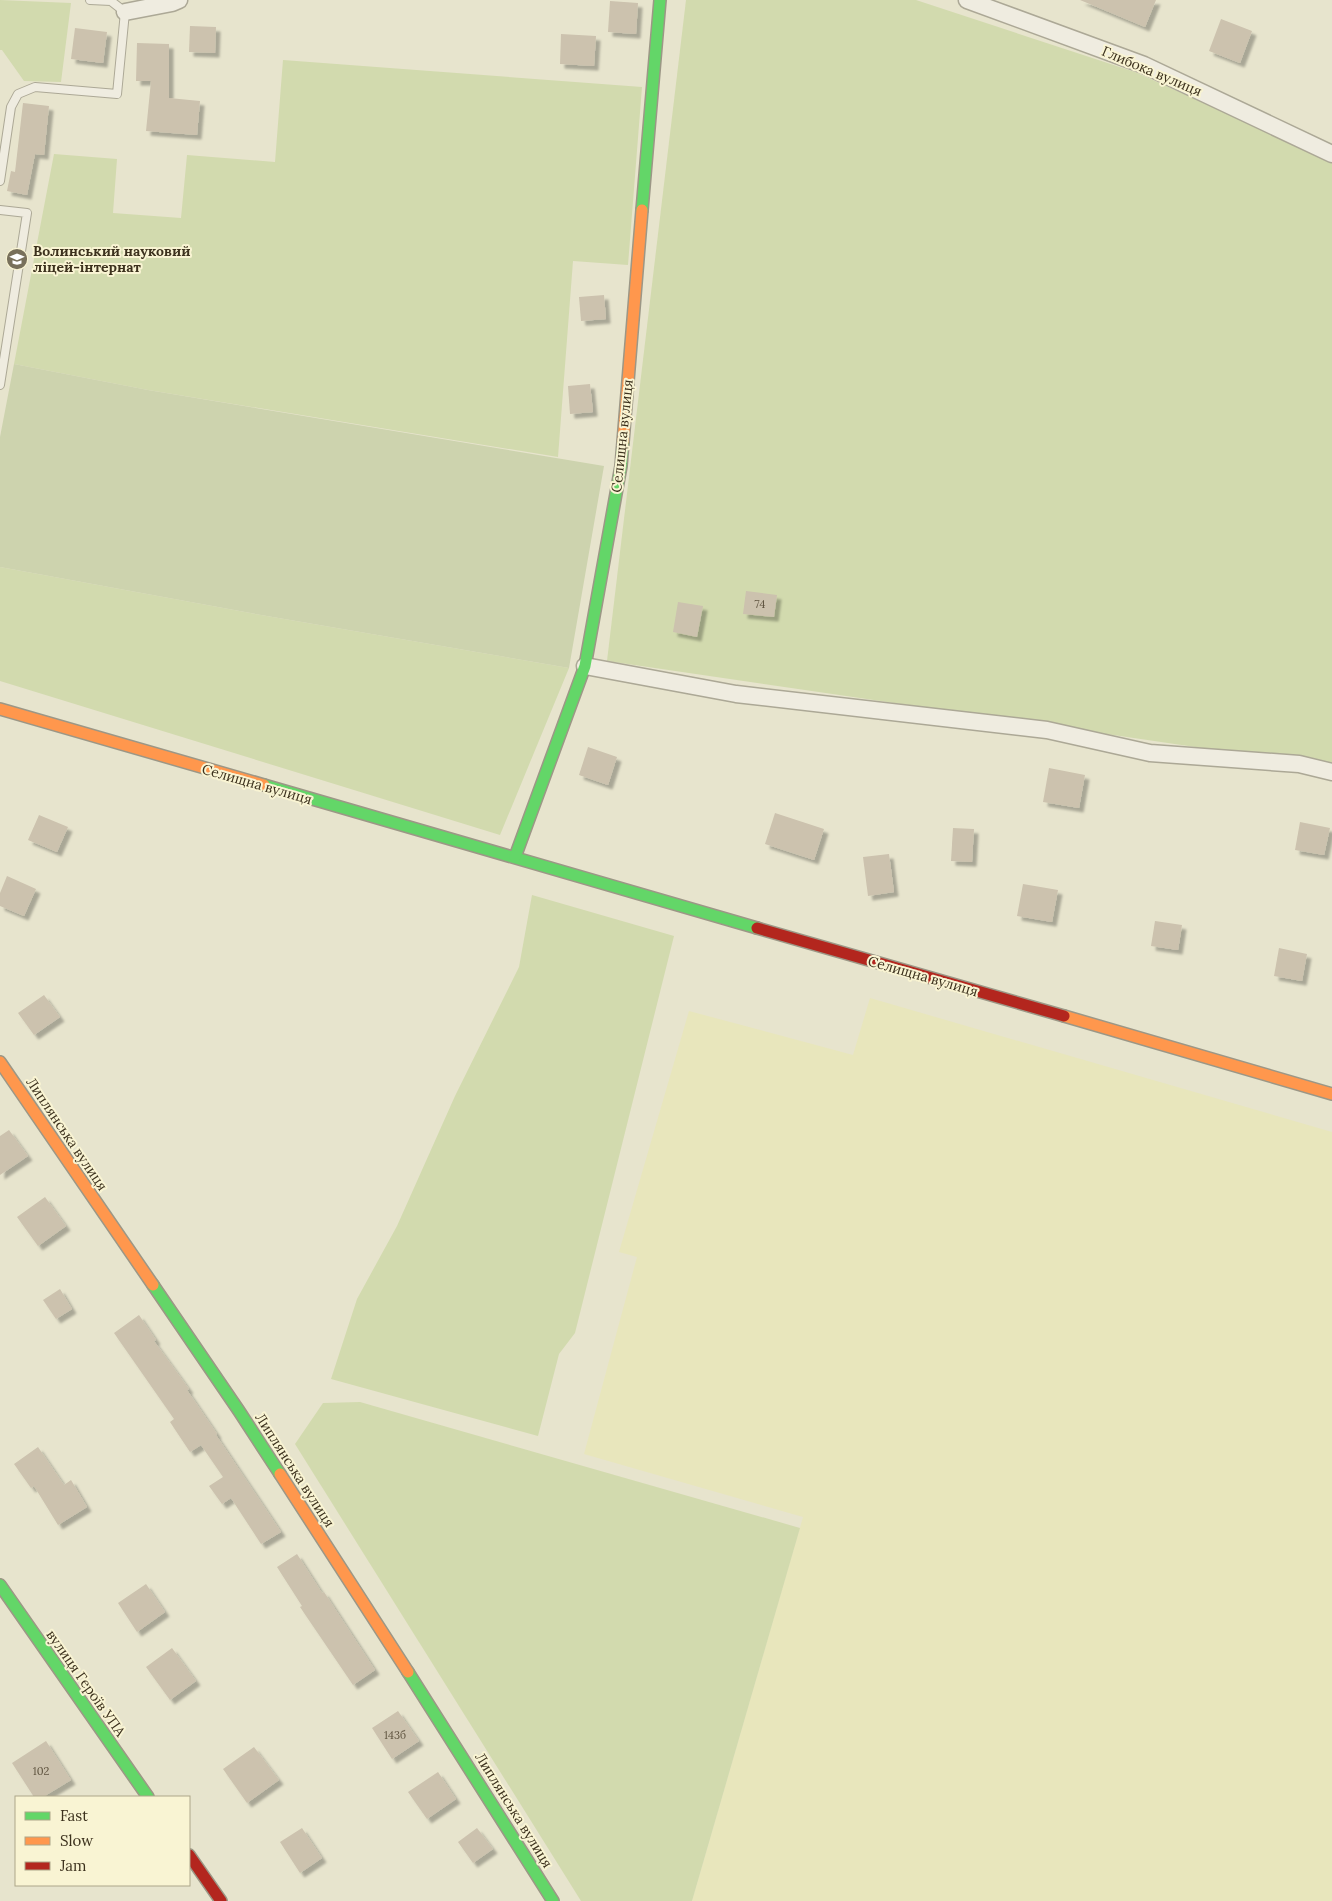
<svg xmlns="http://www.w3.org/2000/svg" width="1332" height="1901" viewBox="0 0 1332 1901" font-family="Lora,serif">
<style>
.farmland{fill:#e8e6bc}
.green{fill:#d2daae}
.cemetery{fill:#cdd3ae}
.building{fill:#ccc2ae;filter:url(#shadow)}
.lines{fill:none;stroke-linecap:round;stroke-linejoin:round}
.lane-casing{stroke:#aca896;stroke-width:10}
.street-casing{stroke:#aca896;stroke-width:19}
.fast-casing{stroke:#9c9786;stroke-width:14}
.slow-casing{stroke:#9c9786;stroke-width:14}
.jam-casing{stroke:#9c9786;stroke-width:14}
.lane{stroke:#efece0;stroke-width:8}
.street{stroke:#efece0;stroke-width:16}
.fast{stroke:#63d668;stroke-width:11}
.slow{stroke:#ff974d;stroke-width:11}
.jam{stroke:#b3261e;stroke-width:11}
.labels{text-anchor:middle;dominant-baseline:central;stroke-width:4;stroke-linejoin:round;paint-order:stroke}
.number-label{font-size:11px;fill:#605541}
.street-label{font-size:14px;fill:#3c311d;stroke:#f9f4d3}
.poi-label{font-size:14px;font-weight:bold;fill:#3c311d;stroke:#f9f4d3;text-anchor:start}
</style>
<defs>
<filter id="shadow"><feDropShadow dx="4.5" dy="4.5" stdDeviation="1" flood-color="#0004"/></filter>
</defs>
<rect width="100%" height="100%" fill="#e7e4cd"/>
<!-- farmland -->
<polygon class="farmland" points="870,998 1332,1132 1332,1901 692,1901 803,1517 584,1454 637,1257 619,1252 689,1011 853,1055"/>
<!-- green -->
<g class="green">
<polygon points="0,0 71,3 61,82 24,81 2,50 0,50"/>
<polygon points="686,0 916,0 1135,72 1332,160 1332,767 607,661"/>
<polygon points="283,60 642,87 628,265 573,261 558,457 148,390 14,364 54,154 117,159 113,213 181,218 187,155 275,162"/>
<polygon points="0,567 261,615 569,668 500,835 0,681"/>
<polygon points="532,895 674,936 575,1333 559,1354 538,1436 331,1379 357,1299 397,1226 455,1096 519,967"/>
<polygon points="360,1402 800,1528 692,1901 581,1901 295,1444 323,1403"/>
</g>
<!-- cemetery -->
<polygon class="cemetery" points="14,364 148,390 604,466 569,668 261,615 0,567 0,437"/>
<!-- building -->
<g class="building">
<polygon points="1080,0 1156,0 1145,27"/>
<polygon points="610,1 638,3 636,34 608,32"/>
<polygon points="1221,19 1252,31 1240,63 1209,51"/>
<polygon points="190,26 216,27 215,53 189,52"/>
<polygon points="75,28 107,32 103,63 71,59"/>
<polygon points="561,34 596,36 594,66 560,64"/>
<polygon points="137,43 169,44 169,98 200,101 197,135 146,131 151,81 136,81"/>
<polygon points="23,103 49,106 44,155 35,154 27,195 7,191 11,171 15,172"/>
<polygon points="604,295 606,319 581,321 579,297"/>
<polygon points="590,384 593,412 570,414 568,386"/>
<polygon points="746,591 777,595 774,617 743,614"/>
<polygon points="678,602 703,606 697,637 673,632"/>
<polygon points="588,747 617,757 608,785 579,775"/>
<polygon points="1049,768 1085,775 1079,808 1043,802"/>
<polygon points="775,813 824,829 814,860 765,844"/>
<polygon points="39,815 68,827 57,852 28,840"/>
<polygon points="1300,822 1330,828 1324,855 1295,850"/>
<polygon points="953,828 974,829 972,862 951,861"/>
<polygon points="889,854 894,892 868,896 863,857"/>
<polygon points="7,876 36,889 24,916 0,906 0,893"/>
<polygon points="1023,884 1058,890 1052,922 1017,916"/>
<polygon points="1155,921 1182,925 1178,950 1151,946"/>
<polygon points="1279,948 1307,954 1302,981 1274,976"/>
<polygon points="44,995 60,1017 34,1035 18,1013"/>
<polygon points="9,1130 28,1156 0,1175 0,1136"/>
<polygon points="45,1197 66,1226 38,1246 17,1217"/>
<polygon points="60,1289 72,1309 56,1319 43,1300"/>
<polygon points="139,1315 156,1340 154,1341 189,1389 187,1390 217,1434 216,1435 281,1532 261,1544 231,1498 222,1504 209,1486 223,1477 201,1445 190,1452 170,1422 174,1419 114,1333"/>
<polygon points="38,1447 64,1485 71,1480 87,1507 58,1525 34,1486 31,1488 14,1464"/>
<polygon points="297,1554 322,1593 324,1592 375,1670 353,1685 300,1607 302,1606 277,1567"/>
<polygon points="146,1584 165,1612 137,1632 118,1603"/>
<polygon points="172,1648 196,1681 170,1700 146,1667"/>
<polygon points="398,1711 419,1741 392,1759 372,1728"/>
<polygon points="46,1741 71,1780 43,1797 34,1797 12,1763"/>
<polygon points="254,1747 279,1780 247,1803 223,1769"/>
<polygon points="438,1772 456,1799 427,1819 408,1792"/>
<polygon points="302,1828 322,1858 300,1873 280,1842"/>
<polygon points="477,1828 493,1849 473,1863 458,1842"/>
</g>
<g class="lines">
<!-- lane casing -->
<g class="lane-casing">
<g id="lane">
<polyline points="0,181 11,107 18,94 35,87 117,94 125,12 111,1 90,0"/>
<polyline points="0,210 27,213 0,385"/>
</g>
</g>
<!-- street casing -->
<g class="street-casing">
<g id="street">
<polyline points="967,0 1144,65 1332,154"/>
<polyline points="125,12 172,3 179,0"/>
<polyline points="585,666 736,694 1047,730 1150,753 1299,764 1332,772"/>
</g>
</g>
<!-- fast casing -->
<g class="fast-casing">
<g id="fast">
<polyline points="642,210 660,0"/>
<polyline points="264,785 757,928"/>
<polyline points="515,857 585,666 621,466 623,442"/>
<polyline points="153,1285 239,1411 280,1474"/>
<polyline points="0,1585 148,1797"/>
<polyline points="408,1672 553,1901"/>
</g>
</g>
<!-- slow casing -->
<g class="slow-casing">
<g id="slow">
<polyline points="623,442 642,210"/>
<polyline points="0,709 264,785"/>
<polyline points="1064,1016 1332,1094"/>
<polyline points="0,1062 153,1285"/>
<polyline points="280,1474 408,1672"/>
</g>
</g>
<!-- jam casing -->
<g class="jam-casing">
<g id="jam">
<polyline points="757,928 1064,1016"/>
<polyline points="189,1855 221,1901"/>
</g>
</g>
<!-- lane -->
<use href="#lane" class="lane"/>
<!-- street -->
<use href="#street" class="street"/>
<!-- fast -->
<use href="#fast" class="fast"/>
<!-- slow -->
<use href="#slow" class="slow"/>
<!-- jam -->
<use href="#jam" class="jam"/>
</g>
<!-- icons -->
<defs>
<g id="school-disc" transform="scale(1.125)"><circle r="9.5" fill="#78705b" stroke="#f9f4d3"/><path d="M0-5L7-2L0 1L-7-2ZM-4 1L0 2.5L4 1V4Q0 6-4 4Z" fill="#fff"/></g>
</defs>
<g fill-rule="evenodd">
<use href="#school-disc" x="17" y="259"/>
</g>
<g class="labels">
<!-- number labels -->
<g class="number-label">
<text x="760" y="604">74</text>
<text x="395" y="1735">143б</text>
<text x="41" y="1771">102</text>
</g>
<!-- street labels -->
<g class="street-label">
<text transform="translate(1152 71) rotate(23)">Глибока вулиця</text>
<text transform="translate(622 436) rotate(-84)">Селищна вулиця</text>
<text transform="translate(257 784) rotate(16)">Селищна вулиця</text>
<text transform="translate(923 976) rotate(16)">Селищна вулиця</text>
<text transform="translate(67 1134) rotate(56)">Липлянська вулиця</text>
<text transform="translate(295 1470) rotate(57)">Липлянська вулиця</text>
<text transform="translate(86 1683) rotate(55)">вулиця Героїв УПА</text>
<text transform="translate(514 1810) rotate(58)">Липлянська вулиця</text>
</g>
<!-- poi labels -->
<g class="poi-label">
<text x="33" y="251">Волинський науковий<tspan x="33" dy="16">ліцей-інтернат</tspan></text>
</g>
</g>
<!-- legend -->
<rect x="15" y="1796" width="175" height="90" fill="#f9f4d3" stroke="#ada68a"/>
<rect x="25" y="1812" width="25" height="8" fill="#63d668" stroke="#ada68a"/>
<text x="60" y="1821" font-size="15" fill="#3c311d">Fast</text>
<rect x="25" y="1837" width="25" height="8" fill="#ff974d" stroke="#ada68a"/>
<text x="60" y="1846" font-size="15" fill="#3c311d">Slow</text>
<rect x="25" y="1862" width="25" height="8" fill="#b3261e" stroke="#ada68a"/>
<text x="60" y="1871" font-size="15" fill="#3c311d">Jam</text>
</svg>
